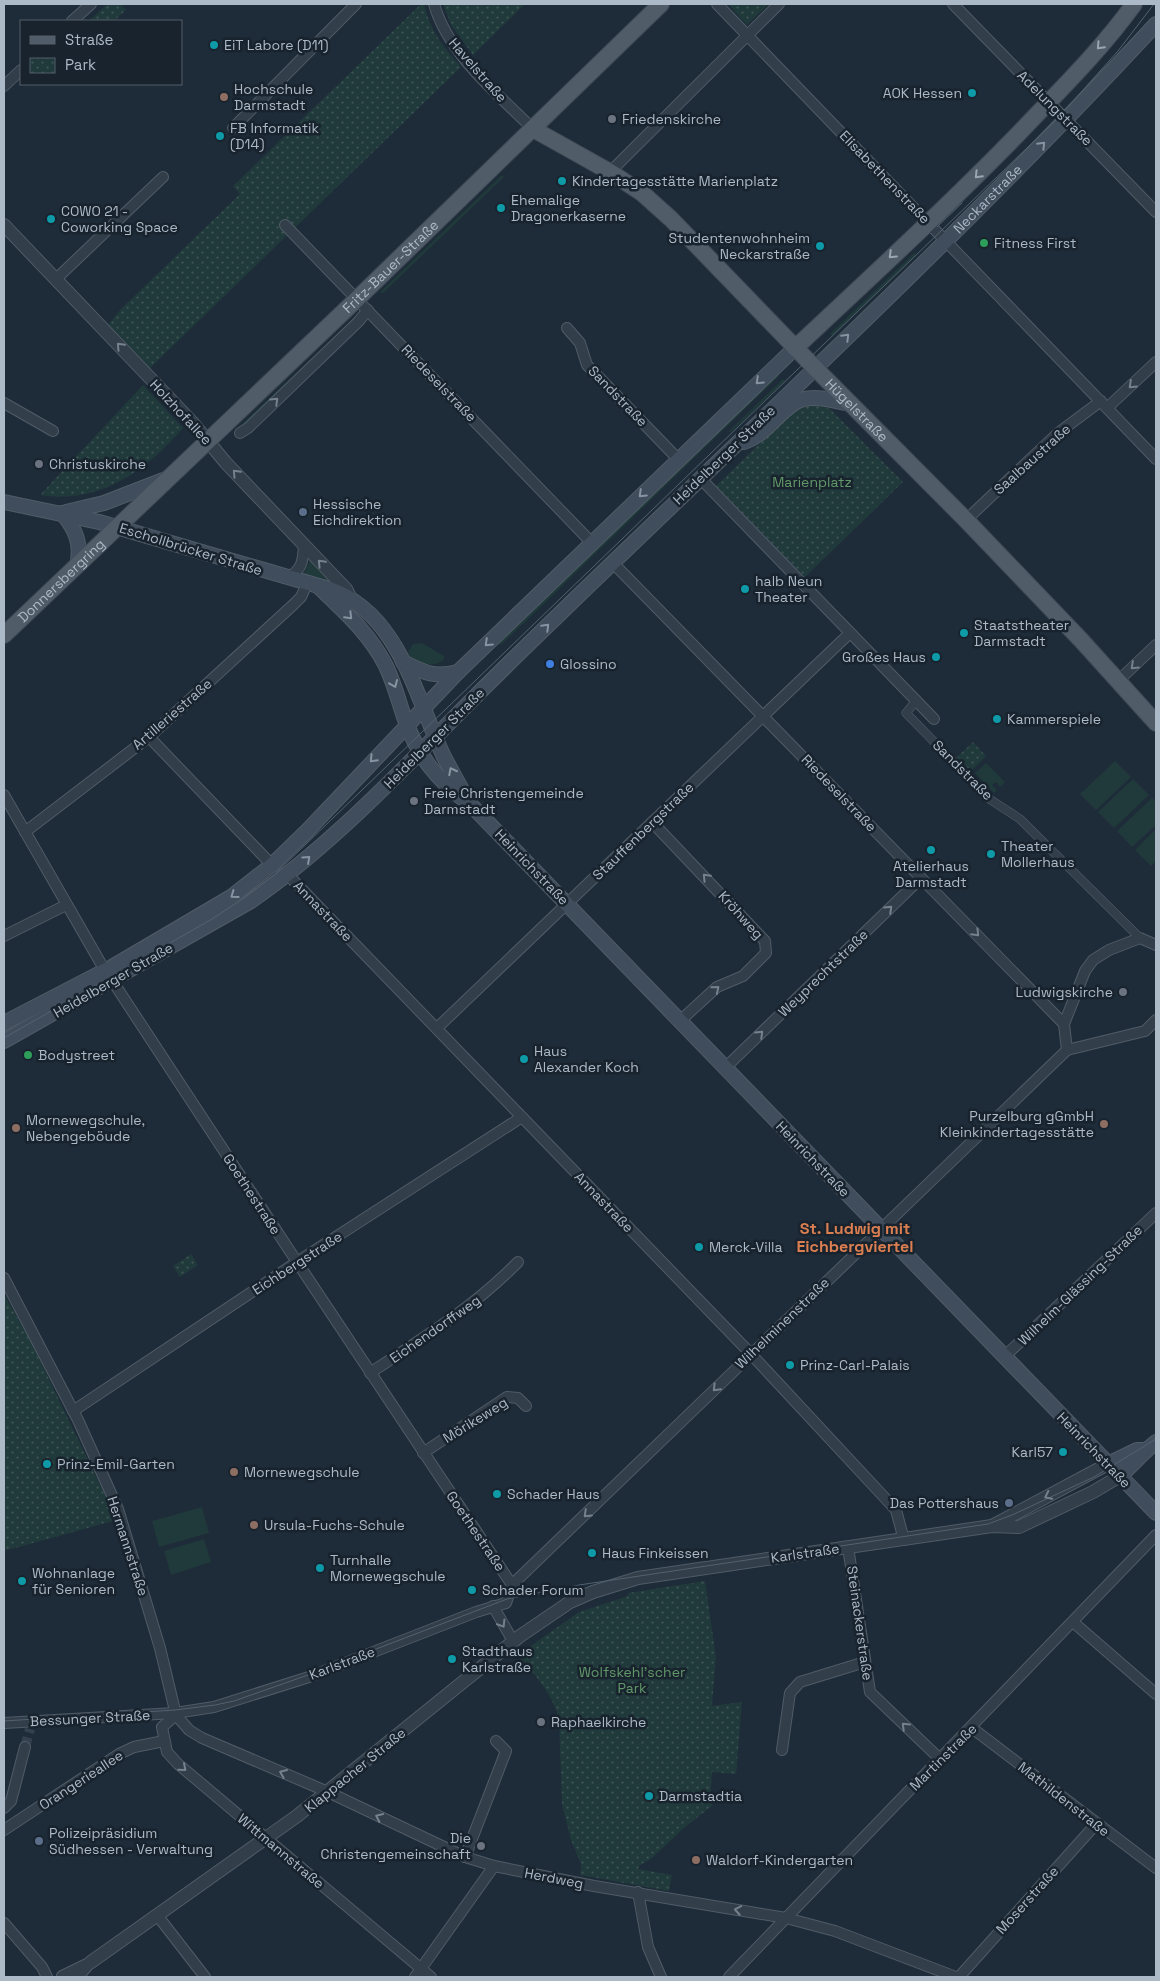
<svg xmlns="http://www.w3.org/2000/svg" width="1160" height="1981" viewBox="0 0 1160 1981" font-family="'Space Grotesk',sans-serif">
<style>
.grass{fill:#20393a}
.park{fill:url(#park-dots)}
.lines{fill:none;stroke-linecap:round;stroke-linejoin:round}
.minor-tunnel{stroke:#33414e;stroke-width:10;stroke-dasharray:10 5;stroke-linecap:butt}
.pedestrian-casing{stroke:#505c67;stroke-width:9}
.minor-casing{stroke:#505c67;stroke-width:12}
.tertiary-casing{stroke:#505c67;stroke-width:14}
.secondary-casing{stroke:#505c67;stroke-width:16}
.primary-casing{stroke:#3c4752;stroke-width:18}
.pedestrian{stroke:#323e49;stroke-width:8}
.minor{stroke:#323e49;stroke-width:10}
.tertiary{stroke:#323e49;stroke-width:12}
.secondary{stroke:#404d5c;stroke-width:14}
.primary{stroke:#505d69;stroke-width:16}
.tram{stroke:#536270;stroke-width:1}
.oneway{stroke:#9aa7b3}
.oneway2{stroke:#8693a1}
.oneway3{stroke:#75828e}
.culture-dot{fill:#0f9aa8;stroke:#18232d;stroke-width:2}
.education-dot{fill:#8d6e63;stroke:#18232d;stroke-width:2}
.worship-dot{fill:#6b7280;stroke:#18232d;stroke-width:2}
.leisure-dot{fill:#2e9e5b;stroke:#18232d;stroke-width:2}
.service-dot{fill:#5c6f8a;stroke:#18232d;stroke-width:2}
.shop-dot{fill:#3f7fe0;stroke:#18232d;stroke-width:2}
.labels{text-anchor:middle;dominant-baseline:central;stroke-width:5;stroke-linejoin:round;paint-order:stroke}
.poi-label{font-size:14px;fill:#acb9c6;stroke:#18232d;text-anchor:start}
.street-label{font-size:14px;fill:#acb9c6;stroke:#18232d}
.park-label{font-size:14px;fill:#629869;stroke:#18232d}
.quarter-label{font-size:16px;font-weight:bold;fill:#db7f52;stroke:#18232d}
</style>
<defs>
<pattern id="park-dots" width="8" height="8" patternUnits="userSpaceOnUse" patternTransform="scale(1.25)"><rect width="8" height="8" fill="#20393a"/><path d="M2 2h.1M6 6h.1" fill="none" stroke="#3e5455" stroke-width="1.8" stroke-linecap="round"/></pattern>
</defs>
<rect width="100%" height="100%" fill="#1e2c39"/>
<!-- grass -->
<g class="grass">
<polygon points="502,175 504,177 383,293 380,292"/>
<polygon points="914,253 916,255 832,336 830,334"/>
<polygon points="352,320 355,320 243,428 239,427"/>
<polygon points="777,374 779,376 501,645 499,643"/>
<polygon points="783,379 785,381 731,432 729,431"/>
<polygon points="311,559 334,586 303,575"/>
<path d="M422 643 444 656V660C431 668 423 665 410 658L408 652 413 644Z"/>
<polygon points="1115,761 1131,777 1096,810 1080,794"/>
<polygon points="986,763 1005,782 1000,787 996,782 992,785 997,790 994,793 975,773"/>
<polygon points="1133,779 1149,795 1114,828 1098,812"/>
<polygon points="1152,798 1156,802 1156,825 1132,847 1117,831"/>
<polygon points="1156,829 1156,861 1151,866 1135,850"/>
<polygon points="202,1507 209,1533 159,1547 152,1521"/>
<polygon points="204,1539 211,1562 171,1575 164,1551"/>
</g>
<!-- park -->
<g class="park">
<polygon points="107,4 121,4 126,10 114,21 89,21"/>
<path d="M421 4H424C429 29 444 48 461 67L148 370 107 326 121 309 240 194 233 186Z"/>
<polygon points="443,4 525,4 473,55 451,25"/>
<polygon points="728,4 769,4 747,25"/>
<path d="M143 385 183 428C147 470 99 505 40 495Z"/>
<polygon points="810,405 829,408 903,482 805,577 716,486 791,413"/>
<polygon points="973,742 986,756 971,771 957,757"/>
<polygon points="191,1254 198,1265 180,1277 173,1266"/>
<polygon points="4,1294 31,1342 117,1520 4,1551"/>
<path d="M705 1581 716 1657 712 1706 742 1702 736 1774 712 1772 710 1802 713 1805 684 1828 651 1859 640 1865 638 1869 672 1875 669 1891 580 1875 581 1864 571 1840 562 1804 559 1719C552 1693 535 1675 518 1655L579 1612 628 1596V1593Z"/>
</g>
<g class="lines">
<!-- minor-tunnel -->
<polyline class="minor-tunnel" points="25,1747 30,1729"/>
<!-- pedestrian casing -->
<g class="pedestrian-casing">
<polyline id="pedestrian" points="916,701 906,713 991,800 1020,819 1140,938"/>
</g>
<!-- minor casing -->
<g class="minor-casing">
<g id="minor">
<path d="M434 4C448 54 497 93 533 129"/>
<polyline points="717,4 1156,459"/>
<polyline points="953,4 1156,212"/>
<polyline points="72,21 91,4"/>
<polyline points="4,86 21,70"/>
<polyline points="233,128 356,4"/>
<polyline points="610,172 779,4"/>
<polyline points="285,225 591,542"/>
<polyline points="56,279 163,177"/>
<polyline points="567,328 580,343 587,365 678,459"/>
<polyline points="4,403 53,431"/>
<polyline points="1107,408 1156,362"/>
<polyline points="240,433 248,428 358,322 368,310"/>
<polyline points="700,478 934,719"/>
<polyline points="966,520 1058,433 1101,401"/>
<polyline points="613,563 1064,1024"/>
<path d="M288 578C302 569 303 562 304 545"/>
<polyline points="1119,680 1156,645"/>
<polyline points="149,737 272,865"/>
<polyline points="4,795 100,962 297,1262 512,1585"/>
<polyline points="652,822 765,941 766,953 743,976 717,987 680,1021"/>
<polyline points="25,832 149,737 293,605 301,597 307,584"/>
<polyline points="288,875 751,1354 884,1497 896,1510 904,1540"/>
<polyline points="4,936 66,905"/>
<polyline points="437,1028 850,633"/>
<polyline points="1067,1050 1064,1024 1085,971 1093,960 1109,950 1140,938 1156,945"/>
<polyline points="1067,1050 1145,1031 1156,1020"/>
<polyline points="725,1068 921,878"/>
<polyline points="4,1278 78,1420 118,1509 160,1648 176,1715"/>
<polyline points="1004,1357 1156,1213"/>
<path d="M370 1373C424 1337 473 1308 518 1262"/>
<polyline points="73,1411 297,1262 522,1117"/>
<polyline points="423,1453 507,1397 518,1398 526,1406"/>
<polyline points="848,1547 870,1692 940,1759"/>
<polyline points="493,1606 513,1641"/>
<polyline points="1073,1622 1156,1694"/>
<polyline points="176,1715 189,1730 202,1738 328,1792 465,1857 494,1866 594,1886 786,1918 835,1931 956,1977"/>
<polyline points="176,1715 162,1727 167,1752 178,1764 431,1977"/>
<polyline points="4,1723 175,1713 214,1707 309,1677 476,1612 506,1603 512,1585 518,1579 1067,1050"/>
<polyline points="972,1728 1156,1868"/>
<polyline points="782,1750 790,1693 800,1682 865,1662"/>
<polyline points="4,1808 11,1801 25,1747"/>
<polyline points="4,1830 119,1754 134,1747 164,1741"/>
<polyline points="465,1857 506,1751 496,1741"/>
<polyline points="638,1892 648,1947 661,1977"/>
<polyline points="157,1915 205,1977"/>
<polyline points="4,1923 42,1967 47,1977"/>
<polyline points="62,1976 91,1962"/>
<polyline points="78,1977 90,1963"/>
<polyline points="415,1977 494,1866"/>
<polyline points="729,1977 1156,1535"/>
<polyline points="959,1977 1096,1824"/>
</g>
</g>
<!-- tertiary casing -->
<g class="tertiary-casing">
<g id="tertiary">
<polyline points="4,225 192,422 226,463 346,589 352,601"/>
<polyline points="992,1526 1108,1464"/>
<polyline points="91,1962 297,1816 520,1636 570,1602 593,1592 638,1578 992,1526 1019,1527 1093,1492 1120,1476"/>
</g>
</g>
<!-- secondary casing -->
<g class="secondary-casing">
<g id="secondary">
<path d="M744 442C765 435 775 416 793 404 808 393 833 400 850 404"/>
<path d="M4 502 99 522 329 589C399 612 416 698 444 757 452 772 460 786 468 801"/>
<polyline points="66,512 104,503 166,479"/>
<path d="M62 513C76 530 82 544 77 566"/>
<path d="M319 587C344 611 370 634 386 666 394 683 398 699 404 717 418 756 436 780 470 804L1156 1513"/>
<path d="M403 662C425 673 434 678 458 672"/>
<polyline points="4,1023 112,967 231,897 272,865 308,830 458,672 795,348"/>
<path id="s1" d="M4 1041 251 901C325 850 389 783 453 719 493 678 534 639 575 599 771 410 971 224 1156 24"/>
<polyline points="1108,1464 1137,1450 1145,1450"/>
<path d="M1120 1476C1133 1465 1143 1452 1156 1442"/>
</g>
</g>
<!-- primary casing -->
<g class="primary-casing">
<g id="primary">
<path id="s2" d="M533 129 610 172 642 193 671 219 815 368 966 520 1081 640 1156 723"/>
<path d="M795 348C871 277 948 206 1021 131 1060 90 1101 50 1134 4"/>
<path id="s3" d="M4 635 357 299 661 4"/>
</g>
</g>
<!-- pedestrian -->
<use href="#pedestrian" class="pedestrian"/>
<!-- minor -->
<use href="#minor" class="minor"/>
<!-- tertiary -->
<use href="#tertiary" class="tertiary"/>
<!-- secondary -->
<use href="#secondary" class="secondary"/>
<!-- primary -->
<use href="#primary" class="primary"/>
<!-- tram -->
<g class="tram">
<polyline points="937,227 962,203"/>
<polyline points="4,1038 212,919 244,898 274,875 1057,119 1118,51 1154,4"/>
<polyline points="4,1721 175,1710 215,1705 234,1701 308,1675 507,1599 579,1585 988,1524 1012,1515 1094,1477 1156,1439"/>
</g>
</g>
<!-- one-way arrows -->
<defs><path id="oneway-chevron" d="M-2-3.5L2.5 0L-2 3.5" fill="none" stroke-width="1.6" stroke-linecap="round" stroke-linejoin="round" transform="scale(1.25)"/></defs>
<g class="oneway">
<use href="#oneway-chevron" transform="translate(1100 46) rotate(133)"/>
<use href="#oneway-chevron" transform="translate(978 175) rotate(134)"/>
<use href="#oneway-chevron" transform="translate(892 255) rotate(136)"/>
</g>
<g class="oneway2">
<use href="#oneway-chevron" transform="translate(1042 145) rotate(-45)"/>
<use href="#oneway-chevron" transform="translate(846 337) rotate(-45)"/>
<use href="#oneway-chevron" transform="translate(759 381) rotate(136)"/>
<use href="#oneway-chevron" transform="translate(642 494) rotate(136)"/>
<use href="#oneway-chevron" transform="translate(349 616) rotate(45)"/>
<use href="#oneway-chevron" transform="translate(546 627) rotate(-45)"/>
<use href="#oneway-chevron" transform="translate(488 643) rotate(136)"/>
<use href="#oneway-chevron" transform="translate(394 684) rotate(67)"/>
<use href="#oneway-chevron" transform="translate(373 759) rotate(134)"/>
<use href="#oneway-chevron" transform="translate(452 771) rotate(-117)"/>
<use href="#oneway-chevron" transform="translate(307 859) rotate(-42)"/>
<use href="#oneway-chevron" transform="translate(234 895) rotate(144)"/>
</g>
<g class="oneway3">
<use href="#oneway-chevron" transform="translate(120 346) rotate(-133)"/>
<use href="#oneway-chevron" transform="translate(1132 385) rotate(137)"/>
<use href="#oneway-chevron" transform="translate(275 401) rotate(-44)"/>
<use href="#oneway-chevron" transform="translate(236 473) rotate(-133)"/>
<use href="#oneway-chevron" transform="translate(321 563) rotate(-134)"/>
<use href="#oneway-chevron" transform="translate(1134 666) rotate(137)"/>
<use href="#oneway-chevron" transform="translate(706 877) rotate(-134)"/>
<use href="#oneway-chevron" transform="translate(889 909) rotate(-44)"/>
<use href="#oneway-chevron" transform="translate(976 933) rotate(46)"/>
<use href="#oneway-chevron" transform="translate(716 989) rotate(-39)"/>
<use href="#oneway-chevron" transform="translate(760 1034) rotate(-44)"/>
<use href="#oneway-chevron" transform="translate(716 1388) rotate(135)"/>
<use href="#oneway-chevron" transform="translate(1048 1496) rotate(154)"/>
<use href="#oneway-chevron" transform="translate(587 1514) rotate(136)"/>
<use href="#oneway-chevron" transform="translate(502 1624) rotate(58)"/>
<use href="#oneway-chevron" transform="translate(905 1726) rotate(-136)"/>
<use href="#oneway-chevron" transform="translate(183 1768) rotate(41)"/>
<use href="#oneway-chevron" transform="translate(283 1773) rotate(-157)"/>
<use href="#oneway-chevron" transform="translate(379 1817) rotate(-155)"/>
<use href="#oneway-chevron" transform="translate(738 1910) rotate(-170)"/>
</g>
<!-- markers -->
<g class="culture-dot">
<circle cx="214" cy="45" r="5"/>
<circle cx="972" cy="93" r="5"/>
<circle cx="220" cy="136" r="5"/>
<circle cx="562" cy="181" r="5"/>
<circle cx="501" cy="208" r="5"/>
<circle cx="51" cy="219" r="5"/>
<circle cx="820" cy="246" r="5"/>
<circle cx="745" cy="589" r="5"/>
<circle cx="964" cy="633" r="5"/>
<circle cx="936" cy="657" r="5"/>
<circle cx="997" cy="719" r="5"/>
<circle cx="931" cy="850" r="5"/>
<circle cx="991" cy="854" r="5"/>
<circle cx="524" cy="1059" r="5"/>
<circle cx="699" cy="1247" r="5"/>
<circle cx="790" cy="1365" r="5"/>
<circle cx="1063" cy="1452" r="5"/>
<circle cx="47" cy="1464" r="5"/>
<circle cx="497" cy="1494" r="5"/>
<circle cx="592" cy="1553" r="5"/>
<circle cx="320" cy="1568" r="5"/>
<circle cx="22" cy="1581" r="5"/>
<circle cx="472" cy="1590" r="5"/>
<circle cx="452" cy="1659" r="5"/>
<circle cx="649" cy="1796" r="5"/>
</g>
<g class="education-dot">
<circle cx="224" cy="97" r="5"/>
<circle cx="1104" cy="1124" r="5"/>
<circle cx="16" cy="1128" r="5"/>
<circle cx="234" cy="1472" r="5"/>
<circle cx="254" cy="1525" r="5"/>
<circle cx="696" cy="1860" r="5"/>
</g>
<g class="worship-dot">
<circle cx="612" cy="119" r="5"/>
<circle cx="39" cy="464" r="5"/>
<circle cx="414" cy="801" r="5"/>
<circle cx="1123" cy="992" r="5"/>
<circle cx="541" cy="1722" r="5"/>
<circle cx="481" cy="1846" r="5"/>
</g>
<g class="leisure-dot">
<circle cx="984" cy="243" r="5"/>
<circle cx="28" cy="1055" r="5"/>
</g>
<g class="service-dot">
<circle cx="303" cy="512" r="5"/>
<circle cx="1009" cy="1503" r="5"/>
<circle cx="39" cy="1841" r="5"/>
</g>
<circle class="shop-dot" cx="550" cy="664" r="5"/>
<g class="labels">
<!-- poi labels -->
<g class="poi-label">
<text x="224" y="45">EiT Labore (D11)</text>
<text x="234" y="89">Hochschule<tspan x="234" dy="16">Darmstadt</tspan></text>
<text x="962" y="93" text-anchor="end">AOK Hessen</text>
<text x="622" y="119">Friedenskirche</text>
<text x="230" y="128">FB Informatik<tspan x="230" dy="16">(D14)</tspan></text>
<text x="572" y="181">Kindertagesstätte Marienplatz</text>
<text x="511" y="200">Ehemalige<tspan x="511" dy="16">Dragonerkaserne</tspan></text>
<text x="61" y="211">COWO 21 -<tspan x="61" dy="16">Coworking Space</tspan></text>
<text x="810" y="238" text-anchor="end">Studentenwohnheim<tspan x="810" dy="16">Neckarstraße</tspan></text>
<text x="994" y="243">Fitness First</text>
<text x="49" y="464">Christuskirche</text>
<text x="313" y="504">Hessische<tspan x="313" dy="16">Eichdirektion</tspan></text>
<text x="755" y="581">halb Neun<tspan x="755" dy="16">Theater</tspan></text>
<text x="974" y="625">Staatstheater<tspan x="974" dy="16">Darmstadt</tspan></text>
<text x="926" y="657" text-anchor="end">Großes Haus</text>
<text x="560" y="664">Glossino</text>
<text x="1007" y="719">Kammerspiele</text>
<text x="424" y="793">Freie Christengemeinde<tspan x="424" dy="16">Darmstadt</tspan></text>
<text x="1001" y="846">Theater<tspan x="1001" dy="16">Mollerhaus</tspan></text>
<text x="931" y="866" text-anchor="middle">Atelierhaus<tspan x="931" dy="16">Darmstadt</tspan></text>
<text x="1113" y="992" text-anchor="end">Ludwigskirche</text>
<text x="534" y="1051">Haus<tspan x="534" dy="16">Alexander Koch</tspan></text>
<text x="38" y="1055">Bodystreet</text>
<text x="1094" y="1116" text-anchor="end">Purzelburg gGmbH<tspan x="1094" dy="16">Kleinkindertagesstätte</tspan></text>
<text x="26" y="1120">Mornewegschule,<tspan x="26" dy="16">Nebengeböude</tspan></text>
<text x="709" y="1247">Merck-Villa</text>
<text x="800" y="1365">Prinz-Carl-Palais</text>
<text x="1053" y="1452" text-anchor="end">Karl57</text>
<text x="57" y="1464">Prinz-Emil-Garten</text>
<text x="244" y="1472">Mornewegschule</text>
<text x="507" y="1494">Schader Haus</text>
<text x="999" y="1503" text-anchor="end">Das Pottershaus</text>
<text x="264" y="1525">Ursula-Fuchs-Schule</text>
<text x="602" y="1553">Haus Finkeissen</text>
<text x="330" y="1560">Turnhalle<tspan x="330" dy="16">Mornewegschule</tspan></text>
<text x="32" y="1573">Wohnanlage<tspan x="32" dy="16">für Senioren</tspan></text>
<text x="482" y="1590">Schader Forum</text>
<text x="462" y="1651">Stadthaus<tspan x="462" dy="16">Karlstraße</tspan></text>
<text x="551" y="1722">Raphaelkirche</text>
<text x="659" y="1796">Darmstadtia</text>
<text x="49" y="1833">Polizeipräsidium<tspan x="49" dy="16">Südhessen - Verwaltung</tspan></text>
<text x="471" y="1838" text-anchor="end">Die<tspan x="471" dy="16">Christengemeinschaft</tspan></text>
<text x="706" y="1860">Waldorf-Kindergarten</text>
</g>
<!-- street labels -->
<g class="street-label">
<text transform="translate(478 70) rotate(49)">Havelstraße</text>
<text transform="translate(1055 108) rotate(45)">Adelungstraße</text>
<text transform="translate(885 177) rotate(46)">Elisabethenstraße</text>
<text stroke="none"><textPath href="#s1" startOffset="1302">Neckarstraße</textPath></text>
<text stroke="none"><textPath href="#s3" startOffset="534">Fritz-Bauer-Straße</textPath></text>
<text transform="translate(439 383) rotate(46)">Riedeselstraße</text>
<text transform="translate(618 396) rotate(46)">Sandstraße</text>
<text stroke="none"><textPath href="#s2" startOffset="432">Hügelstraße</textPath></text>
<text transform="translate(181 412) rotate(47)">Holzhofallee</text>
<text transform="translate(724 455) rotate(-44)">Heidelberger Straße</text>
<text transform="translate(1032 459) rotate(-42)">Saalbaustraße</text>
<text transform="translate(191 549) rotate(17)">Eschollbrücker Straße</text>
<text stroke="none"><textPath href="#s3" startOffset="79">Donnersbergring</textPath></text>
<text transform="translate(172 714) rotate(-41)">Artilleriestraße</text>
<text transform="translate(434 738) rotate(-45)">Heidelberger Straße</text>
<text transform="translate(963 770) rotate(45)">Sandstraße</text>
<text transform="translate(839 793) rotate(46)">Riedeselstraße</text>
<text transform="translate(643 831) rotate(-44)">Stauffenbergstraße</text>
<text transform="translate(532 867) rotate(46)">Heinrichstraße</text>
<text transform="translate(323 911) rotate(46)">Annastraße</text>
<text transform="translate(741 915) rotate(48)">Kröhweg</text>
<text transform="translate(823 973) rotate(-44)">Weyprechtstraße</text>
<text transform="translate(113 980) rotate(-30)">Heidelberger Straße</text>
<text transform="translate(813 1159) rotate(46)">Heinrichstraße</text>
<text transform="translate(252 1194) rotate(57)">Goethestraße</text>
<text transform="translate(604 1202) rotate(46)">Annastraße</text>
<text transform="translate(297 1263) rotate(-33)">Eichbergstraße</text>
<text transform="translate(1080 1285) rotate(-44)">Wilhelm-Glässing-Straße</text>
<text transform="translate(782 1323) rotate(-44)">Wilhelminenstraße</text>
<text transform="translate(435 1329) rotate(-35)">Eichendorffweg</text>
<text transform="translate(475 1420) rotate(-32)">Mörikeweg</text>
<text transform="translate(1094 1450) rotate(46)">Heinrichstraße</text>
<text transform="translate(476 1531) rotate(56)">Goethestraße</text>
<text transform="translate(128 1546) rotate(72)">Hermannstraße</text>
<text transform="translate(805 1553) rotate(-8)">Karlstraße</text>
<text transform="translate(860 1623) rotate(82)">Steinackerstraße</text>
<text transform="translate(342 1663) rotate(-21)">Karlstraße</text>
<text transform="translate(90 1718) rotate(-3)">Bessunger Straße</text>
<text transform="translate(943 1757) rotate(-45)">Martinstraße</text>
<text transform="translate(355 1770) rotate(-39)">Klappacher Straße</text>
<text transform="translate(81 1780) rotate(-33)">Orangerieallee</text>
<text transform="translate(1064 1799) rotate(38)">Mathildenstraße</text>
<text transform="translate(281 1851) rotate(40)">Wittmannstraße</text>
<text transform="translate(554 1878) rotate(11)">Herdweg</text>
<text transform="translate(1027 1900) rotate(-48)">Moserstraße</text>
</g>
<!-- park labels -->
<g class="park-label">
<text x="812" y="482">Marienplatz</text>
<text x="632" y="1672">Wolfskehl'scher<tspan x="632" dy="16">Park</tspan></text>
</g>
<!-- quarter labels -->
<g class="quarter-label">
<text x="855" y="1228">St. Ludwig mit<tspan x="855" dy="18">Eichbergviertel</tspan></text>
</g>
</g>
<!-- border -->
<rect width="1160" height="1981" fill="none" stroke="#acb9c6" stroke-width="10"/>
<!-- legend -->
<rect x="20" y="20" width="162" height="65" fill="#18232d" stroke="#535f6a"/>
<rect x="30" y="36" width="25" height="8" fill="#505d69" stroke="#535f6a"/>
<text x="65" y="45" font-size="15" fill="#acb9c6">Straße</text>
<rect x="30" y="58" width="25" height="15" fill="url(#park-dots)" stroke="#535f6a"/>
<text x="65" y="70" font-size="15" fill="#acb9c6">Park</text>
</svg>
